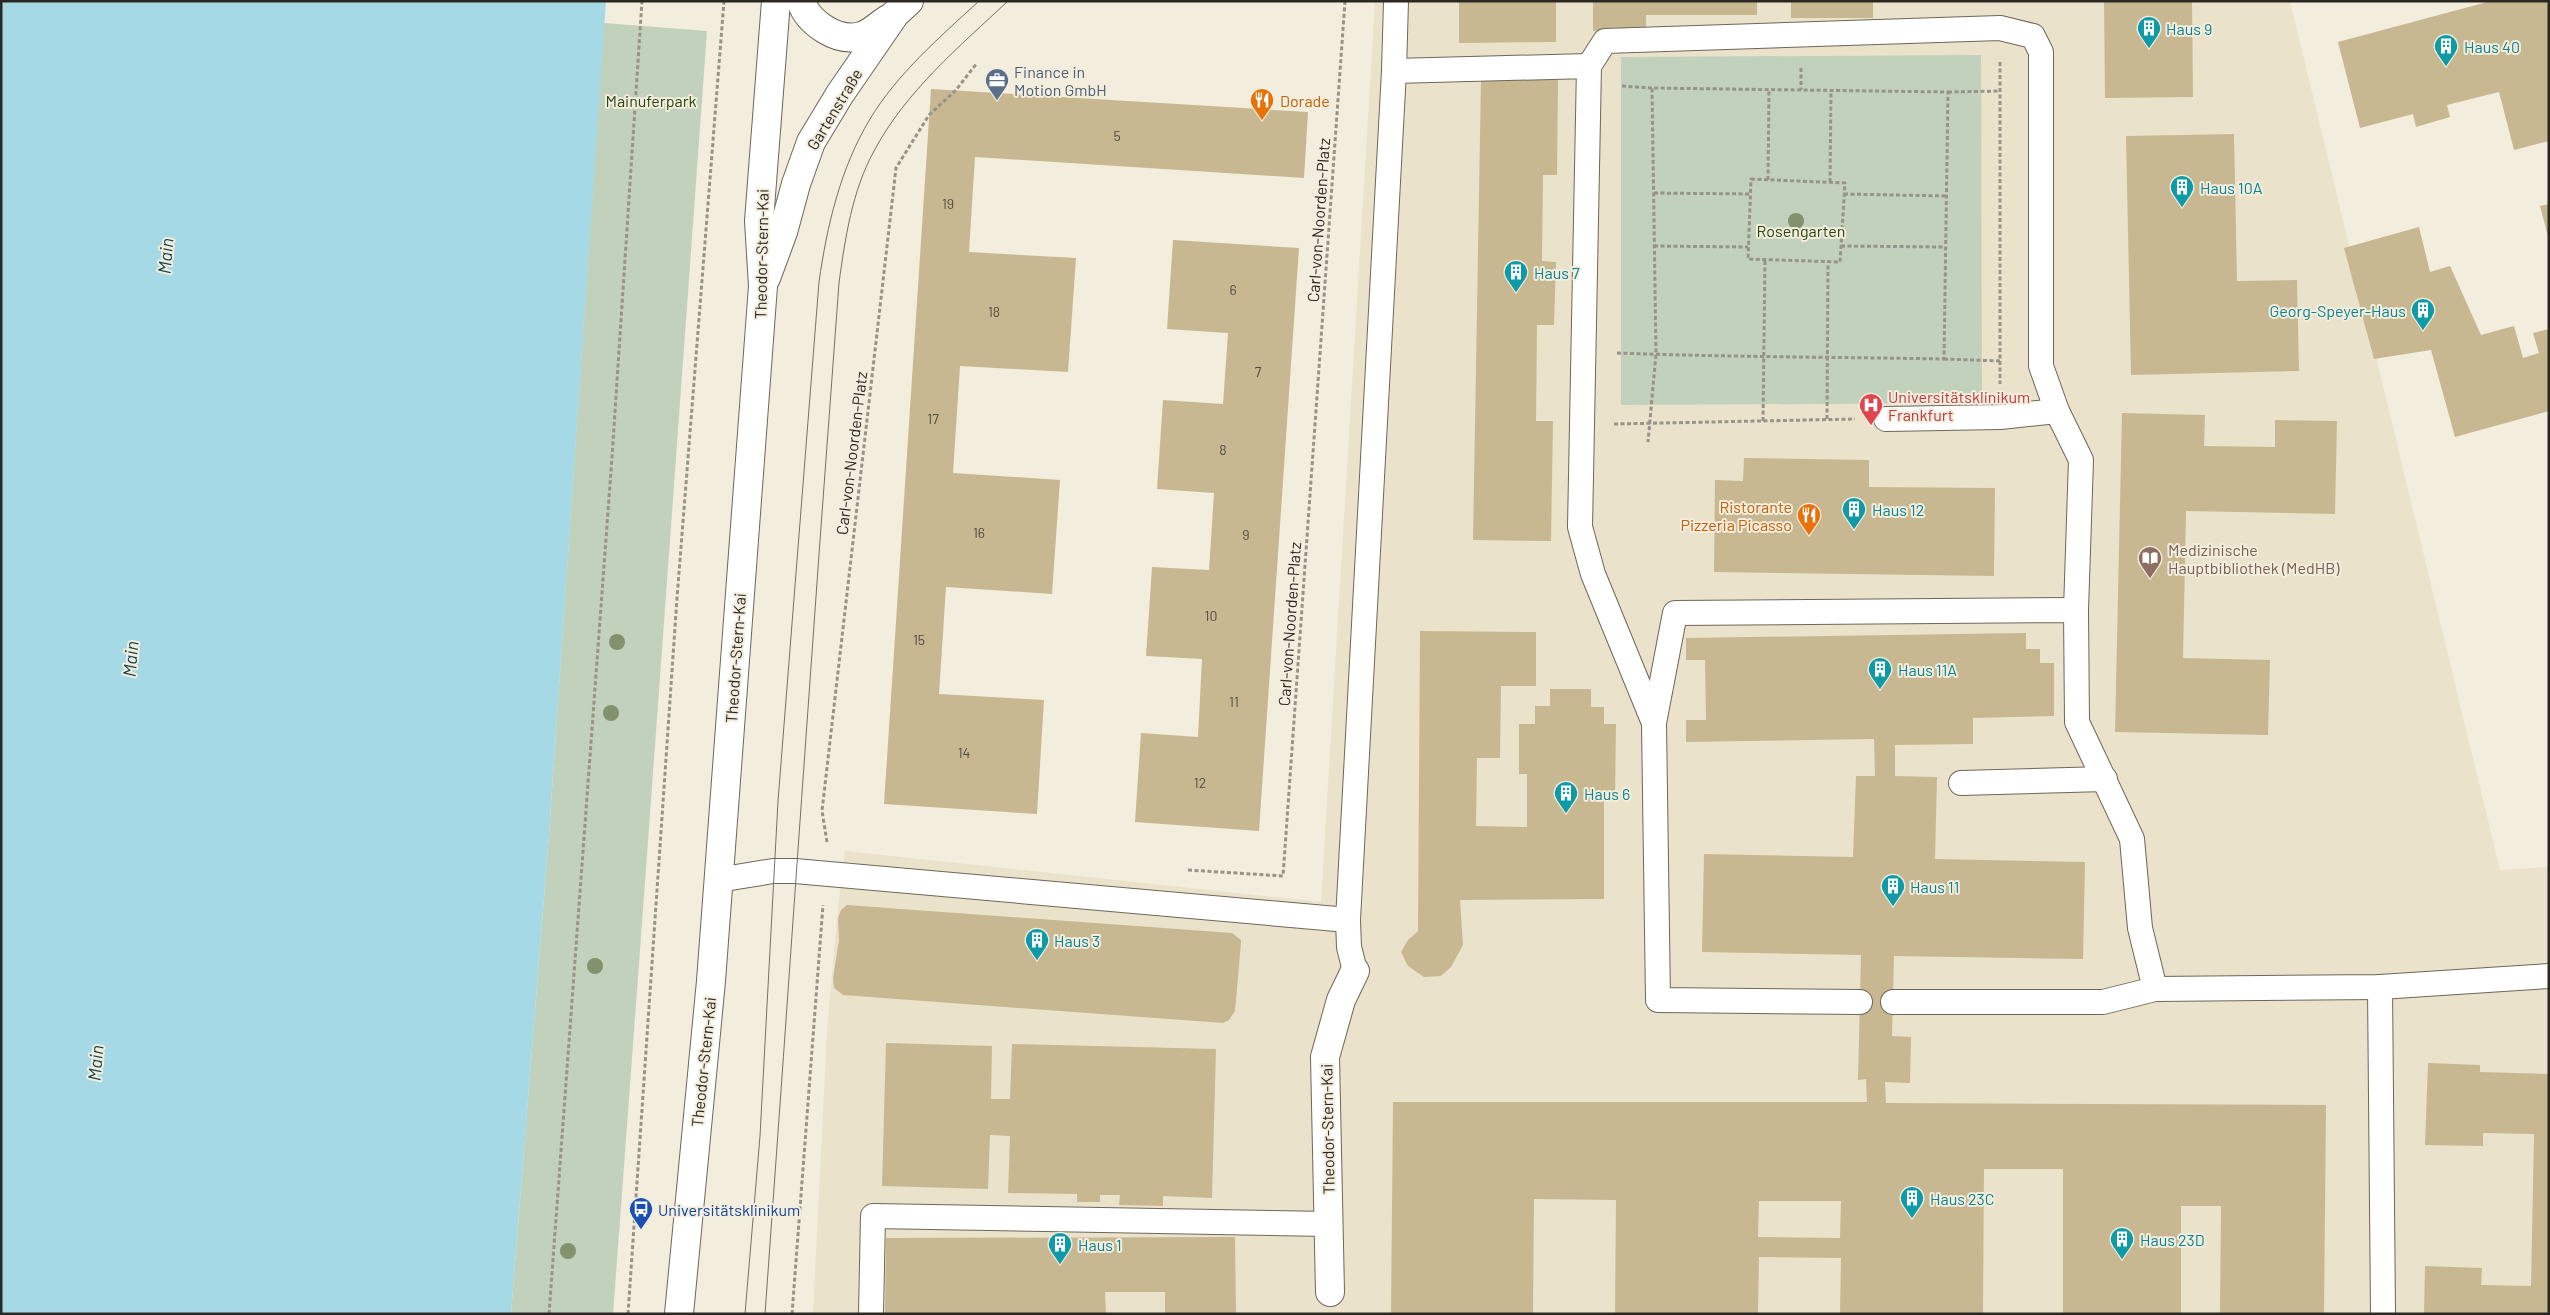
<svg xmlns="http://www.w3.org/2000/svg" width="2550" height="1315" viewBox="0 0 2550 1315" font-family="Barlow,sans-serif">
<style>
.built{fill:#ebe2cb}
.green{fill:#c1d1bb}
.water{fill:#a5d9e5}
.building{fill:#c8b891;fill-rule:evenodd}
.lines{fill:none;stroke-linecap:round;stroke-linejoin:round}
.service-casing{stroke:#6d6759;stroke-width:26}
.minor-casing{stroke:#6d6759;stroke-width:30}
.secondary-casing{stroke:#6d6759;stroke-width:30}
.path{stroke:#989388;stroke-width:3;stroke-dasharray:4 2.5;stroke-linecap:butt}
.service{stroke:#fff;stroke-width:24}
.minor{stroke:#fff;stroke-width:28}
.secondary{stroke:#fff;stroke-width:28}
.tram{stroke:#757168;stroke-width:1}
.tree{fill:#82916e}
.labels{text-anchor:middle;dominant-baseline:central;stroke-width:4;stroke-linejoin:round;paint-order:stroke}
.number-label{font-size:14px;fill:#524c3e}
.culture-label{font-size:16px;fill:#0d838f;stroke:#f3eddd;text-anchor:start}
.service-label{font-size:16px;fill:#4e5e75;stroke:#f3eddd;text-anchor:start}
.park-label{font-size:16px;fill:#264613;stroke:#f3eddd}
.food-label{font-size:16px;fill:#c56008;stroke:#f3eddd;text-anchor:start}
.street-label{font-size:16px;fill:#2b2823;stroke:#f3eddd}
.health-label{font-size:16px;fill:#be3a42;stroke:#f3eddd;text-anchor:start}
.education-label{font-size:16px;fill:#785e54;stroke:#f3eddd;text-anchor:start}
.transit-label{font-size:16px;fill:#164399;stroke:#f3eddd;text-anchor:start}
.water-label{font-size:18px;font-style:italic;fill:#15444c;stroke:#f3eddd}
</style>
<rect width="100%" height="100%" fill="#f3eddd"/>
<!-- built -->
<polygon class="built" points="1375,1 2290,1 2500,870 2549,867 2549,1314 813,1314 827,1032 838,907 845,851 1321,902"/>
<!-- green -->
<g class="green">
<path d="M604 23 707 31C676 458 645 886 613 1314H511L549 834Z"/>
<polygon points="1981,55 1982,403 1621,405 1621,57"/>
</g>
<!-- water -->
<polygon class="water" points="1,1 606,1 549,834 511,1314 1,1314"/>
<!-- building -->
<g class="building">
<polygon points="1459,1 1556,1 1556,42 1459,43"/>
<polygon points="1593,1 1757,1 1757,15 1646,15 1646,31 1593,31"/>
<rect x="1791" y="1" width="82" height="17"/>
<polygon points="2104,1 2192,1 2193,97 2105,98"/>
<polygon points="2491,1 2549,1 2549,141 2514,150 2499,92 2447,105 2450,117 2416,127 2413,114 2360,128 2338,42"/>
<polygon points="1481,79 1558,80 1557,175 1543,175 1542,261 1556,262 1554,325 1537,325 1536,421 1553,421 1551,541 1473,540"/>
<polygon points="931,89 1308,112 1304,178 975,157 969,252 1076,258 1068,372 960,366 953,473 1060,480 1052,594 946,587 939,694 1044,700 1037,814 884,804"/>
<polygon points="2234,134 2237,281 2297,280 2299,371 2131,375 2126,136"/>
<polygon points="2549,204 2549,236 2548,236 2540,206"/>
<polygon points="2419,227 2430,272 2450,266 2481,335 2514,326 2523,358 2539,353 2533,333 2549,329 2549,411 2455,437 2431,350 2374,359 2344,248"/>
<polygon points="1173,240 1299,248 1259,831 1135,822 1141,733 1198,737 1202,659 1146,656 1152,567 1209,570 1214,493 1157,489 1163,400 1223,404 1228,333 1167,329"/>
<polygon points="2122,413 2205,415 2204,446 2275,447 2275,420 2337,421 2335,514 2186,511 2183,658 2270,660 2268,735 2115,732"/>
<polygon points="1744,458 1869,460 1869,487 1995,488 1994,576 1714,572 1715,480 1743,481"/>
<polygon points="1420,631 1536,632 1536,686 1501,686 1500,758 1477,758 1476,826 1527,827 1527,774 1519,774 1519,724 1535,724 1535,706 1550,706 1550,689 1591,689 1591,707 1604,707 1604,724 1616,724 1615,801 1604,801 1604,899 1460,900 1463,945 1451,967 1441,976 1424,977 1408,966 1401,952 1408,940 1418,931"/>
<path d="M2026 633V649H2040V663H2054V716L1973 718V744L1895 745V776L1937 777 1935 859 2085 862 2083 959 1894 956 1892 1036 1911 1037 1910 1083 1885 1082 1886 1103 2326 1105 2324 1314H2220L2221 1206H2181V1314H2063V1169H1984L1983 1314H1840L1841 1258 1759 1257 1758 1314H1615L1616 1200 1534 1199 1533 1314H1391L1393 1102H1867L1866 1079 1858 1080 1861 955 1702 952 1704 854 1853 857 1856 776H1875L1874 739 1686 742V720H1706L1705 660H1686V638ZM1759 1201H1841L1840 1238 1758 1237Z"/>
<polygon points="847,905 1232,933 1241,940 1241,943 1235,1011 1229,1020 1223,1023 843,995 834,988 833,978 839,940 838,918 841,910"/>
<polygon points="886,1043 992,1046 991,1099 1010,1099 1012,1044 1216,1049 1212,1198 1163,1196 1163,1206 1119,1205 1120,1195 1100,1195 1100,1202 1077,1202 1077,1194 1008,1193 1010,1136 990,1135 988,1189 882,1186"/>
<polygon points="2428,1063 2480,1065 2480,1072 2549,1074 2549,1314 2424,1314 2425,1266 2482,1268 2481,1285 2531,1286 2534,1134 2483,1133 2483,1146 2425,1145"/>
<polygon points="1235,1237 1236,1314 1165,1314 1165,1292 1105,1292 1106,1314 885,1314 886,1238"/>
</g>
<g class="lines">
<!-- service casing -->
<g class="service-casing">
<g id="service">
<polyline points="1589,66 1605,41 2000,28 2033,36 2041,52 2041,366 2057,411 2081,460 2076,610"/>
<polyline points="1394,71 1589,66 1580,527 1593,574 1654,723 1658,1000 1860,1002"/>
<polyline points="1886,419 2000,417 2057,411"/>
<polyline points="1654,723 1675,613 2076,610 2077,722 2132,839 2140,928 2155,989"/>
<polyline points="1961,783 2105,779"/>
<polyline points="718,880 773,871 795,871 1348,920"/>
<polyline points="1355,971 1349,947 1348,920 1394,71 1396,1"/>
<polyline points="2380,987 2383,1314"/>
<polyline points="1893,1002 2103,1002 2155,989 2380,987 2549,976"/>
<polyline points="871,1314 873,1216 1329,1224"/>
</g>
</g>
<!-- minor casing -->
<g class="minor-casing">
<polyline id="minor" points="1330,1292 1325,1057 1341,1000 1355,971"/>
</g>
<!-- secondary casing -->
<g class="secondary-casing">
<g id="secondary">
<path d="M801 1C808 23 838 43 861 36 870 34 880 24 888 19"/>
<polyline points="766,278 783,232 796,184 811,142 840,94 895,14 909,1"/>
<polyline points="679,1314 711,981 763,286 759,221 776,1"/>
</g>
</g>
<!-- path -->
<g class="path">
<polyline points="2000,62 2000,384"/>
<polyline points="1801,68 1801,90"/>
<polyline points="1622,86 1652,88"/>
<polyline points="1948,92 2000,91"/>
<polygon points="1751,179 1845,183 1840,262 1748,259"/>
<polyline points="1768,180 1769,90"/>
<polyline points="1830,182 1831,91"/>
<polyline points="1654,193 1751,194"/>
<polyline points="1844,194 1946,196"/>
<polyline points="1654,246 1748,247"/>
<polyline points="1841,246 1945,247"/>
<path d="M1617 353C1726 357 1835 357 1944 359L1948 92 1652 88 1656 354 1648 442"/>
<polyline points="1944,359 2000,361"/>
<polyline points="1827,419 1828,262"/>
<polyline points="1763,421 1765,259"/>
<polyline points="1614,424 1855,419"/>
<polyline points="827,842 822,811 896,168 929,115 956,90 977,63"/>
<polyline points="1188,870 1283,876 1345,1"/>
<polyline points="549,1314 612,457 642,1"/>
<polyline points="628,1314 677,598 724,1"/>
<polyline points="792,1314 823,905"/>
</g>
<!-- service -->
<use href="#service" class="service"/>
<!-- minor -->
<use href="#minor" class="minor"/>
<!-- secondary -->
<use href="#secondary" class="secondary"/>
<!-- tram -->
<g class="tram">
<path d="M745 1314 760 1136 778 801 819 282C827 226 840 169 870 119 897 74 940 37 979 1"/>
<path d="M765 1314C790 970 813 627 839 283 845 239 852 191 874 151 906 91 959 47 1008 1"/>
</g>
</g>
<!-- trees -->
<g class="tree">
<circle cx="1796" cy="221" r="8"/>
<circle cx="617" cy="642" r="8"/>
<circle cx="611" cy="713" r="8"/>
<circle cx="595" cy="966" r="8"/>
<circle cx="568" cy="1251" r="8"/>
</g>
<!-- icons -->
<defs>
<g id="building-pin" transform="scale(1.25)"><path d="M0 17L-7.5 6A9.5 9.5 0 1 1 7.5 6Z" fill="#0f9aa8" stroke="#f3eddd"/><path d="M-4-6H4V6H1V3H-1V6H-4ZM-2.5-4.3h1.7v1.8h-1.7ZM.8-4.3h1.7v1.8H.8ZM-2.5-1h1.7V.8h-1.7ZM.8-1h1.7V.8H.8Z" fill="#fff"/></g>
<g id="office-pin" transform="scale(1.25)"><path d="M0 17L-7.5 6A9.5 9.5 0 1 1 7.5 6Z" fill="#5c6f8a" stroke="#f3eddd"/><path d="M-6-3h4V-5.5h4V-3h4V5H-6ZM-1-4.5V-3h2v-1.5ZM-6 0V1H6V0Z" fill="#fff"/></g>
<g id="restaurant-pin" transform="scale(1.25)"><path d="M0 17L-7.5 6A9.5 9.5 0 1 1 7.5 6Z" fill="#e8710a" stroke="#f3eddd"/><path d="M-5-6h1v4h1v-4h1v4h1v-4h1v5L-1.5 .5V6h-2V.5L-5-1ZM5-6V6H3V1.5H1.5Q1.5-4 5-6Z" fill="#fff"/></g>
<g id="hospital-pin" transform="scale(1.25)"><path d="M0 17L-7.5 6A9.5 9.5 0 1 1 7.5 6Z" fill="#e0444e" stroke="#f3eddd"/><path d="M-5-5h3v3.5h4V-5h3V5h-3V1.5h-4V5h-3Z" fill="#fff"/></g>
<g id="library-pin" transform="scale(1.25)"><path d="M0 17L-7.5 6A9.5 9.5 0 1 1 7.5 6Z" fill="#8d6e63" stroke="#f3eddd"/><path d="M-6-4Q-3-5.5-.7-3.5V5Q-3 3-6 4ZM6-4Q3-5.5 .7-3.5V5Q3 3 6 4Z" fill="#fff"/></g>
<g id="bus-pin" transform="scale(1.25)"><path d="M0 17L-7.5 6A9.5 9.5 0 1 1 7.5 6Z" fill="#1a4fb4" stroke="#f3eddd"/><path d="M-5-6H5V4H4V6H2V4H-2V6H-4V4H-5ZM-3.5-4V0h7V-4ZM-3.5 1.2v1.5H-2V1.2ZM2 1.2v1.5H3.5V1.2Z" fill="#fff"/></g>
</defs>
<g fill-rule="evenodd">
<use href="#building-pin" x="2149" y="28"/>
<use href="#building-pin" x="2446" y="46"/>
<use href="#office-pin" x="997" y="80"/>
<use href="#restaurant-pin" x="1262" y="100"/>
<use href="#building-pin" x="2182" y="187"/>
<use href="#building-pin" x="1516" y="272"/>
<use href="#building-pin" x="2423" y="310"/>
<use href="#hospital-pin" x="1871" y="405"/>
<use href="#building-pin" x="1854" y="509"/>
<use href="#restaurant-pin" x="1809" y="515"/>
<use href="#library-pin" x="2150" y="558"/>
<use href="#building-pin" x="1880" y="669"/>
<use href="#building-pin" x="1566" y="793"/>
<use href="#building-pin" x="1893" y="886"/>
<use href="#building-pin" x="1037" y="940"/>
<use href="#building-pin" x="1912" y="1198"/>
<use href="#bus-pin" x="641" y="1209"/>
<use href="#building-pin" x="2122" y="1239"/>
<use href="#building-pin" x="1060" y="1244"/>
</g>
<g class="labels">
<!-- number labels -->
<g class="number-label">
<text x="1117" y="135">5</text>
<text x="948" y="203">19</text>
<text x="1233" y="289">6</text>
<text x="994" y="311">18</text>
<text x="1258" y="371">7</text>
<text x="933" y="418">17</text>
<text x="1223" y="449">8</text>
<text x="979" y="532">16</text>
<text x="1246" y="534">9</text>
<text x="1211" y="615">10</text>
<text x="919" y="639">15</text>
<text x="1234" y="701">11</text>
<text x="964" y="752">14</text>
<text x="1200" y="782">12</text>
</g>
<!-- culture labels -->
<g class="culture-label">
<text x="2166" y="28">Haus 9</text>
<text x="2464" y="46">Haus 40</text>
<text x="2200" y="187">Haus 10A</text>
<text x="1534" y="272">Haus 7</text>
<text x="2406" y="310" text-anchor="end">Georg-Speyer-Haus</text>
<text x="1872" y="509">Haus 12</text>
<text x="1898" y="669">Haus 11A</text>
<text x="1584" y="793">Haus 6</text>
<text x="1910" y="886">Haus 11</text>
<text x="1054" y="940">Haus 3</text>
<text x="1930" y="1198">Haus 23C</text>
<text x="2140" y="1239">Haus 23D</text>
<text x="1078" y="1244">Haus 1</text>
</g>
<!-- service labels -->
<g class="service-label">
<text x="1014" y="71">Finance in<tspan x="1014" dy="18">Motion GmbH</tspan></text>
</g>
<!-- park labels -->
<g class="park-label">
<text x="651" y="100">Mainuferpark</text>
<text x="1801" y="230">Rosengarten</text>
</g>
<!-- food labels -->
<g class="food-label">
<text x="1280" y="100">Dorade</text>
<text x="1792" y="506" text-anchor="end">Ristorante<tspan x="1792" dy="18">Pizzeria Picasso</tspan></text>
</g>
<!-- street labels -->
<g class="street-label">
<text transform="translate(834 109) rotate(-59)">Gartenstraße</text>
<text transform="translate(1318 220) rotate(-86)">Carl-von-Noorden-Platz</text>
<text transform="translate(761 254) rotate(-89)">Theodor-Stern-Kai</text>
<text transform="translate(851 453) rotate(-83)">Carl-von-Noorden-Platz</text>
<text transform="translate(1289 624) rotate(-86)">Carl-von-Noorden-Platz</text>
<text transform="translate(735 658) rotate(-86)">Theodor-Stern-Kai</text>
<text transform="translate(703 1062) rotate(-84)">Theodor-Stern-Kai</text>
<text transform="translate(1327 1129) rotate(-91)">Theodor-Stern-Kai</text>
</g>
<!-- health labels -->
<g class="health-label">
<text x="1888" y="396">Universitätsklinikum<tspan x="1888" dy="18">Frankfurt</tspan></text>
</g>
<!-- education labels -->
<g class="education-label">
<text x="2168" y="549">Medizinische<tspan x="2168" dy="18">Hauptbibliothek (MedHB)</tspan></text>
</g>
<!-- transit labels -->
<g class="transit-label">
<text x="658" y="1209">Universitätsklinikum</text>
</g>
<!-- water labels -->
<g class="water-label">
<text transform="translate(165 256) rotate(-85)">Main</text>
<text transform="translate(130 659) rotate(-85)">Main</text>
<text transform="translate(95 1063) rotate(-85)">Main</text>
</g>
</g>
<!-- border -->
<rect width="2550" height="1315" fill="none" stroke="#2b2823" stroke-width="5"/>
</svg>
